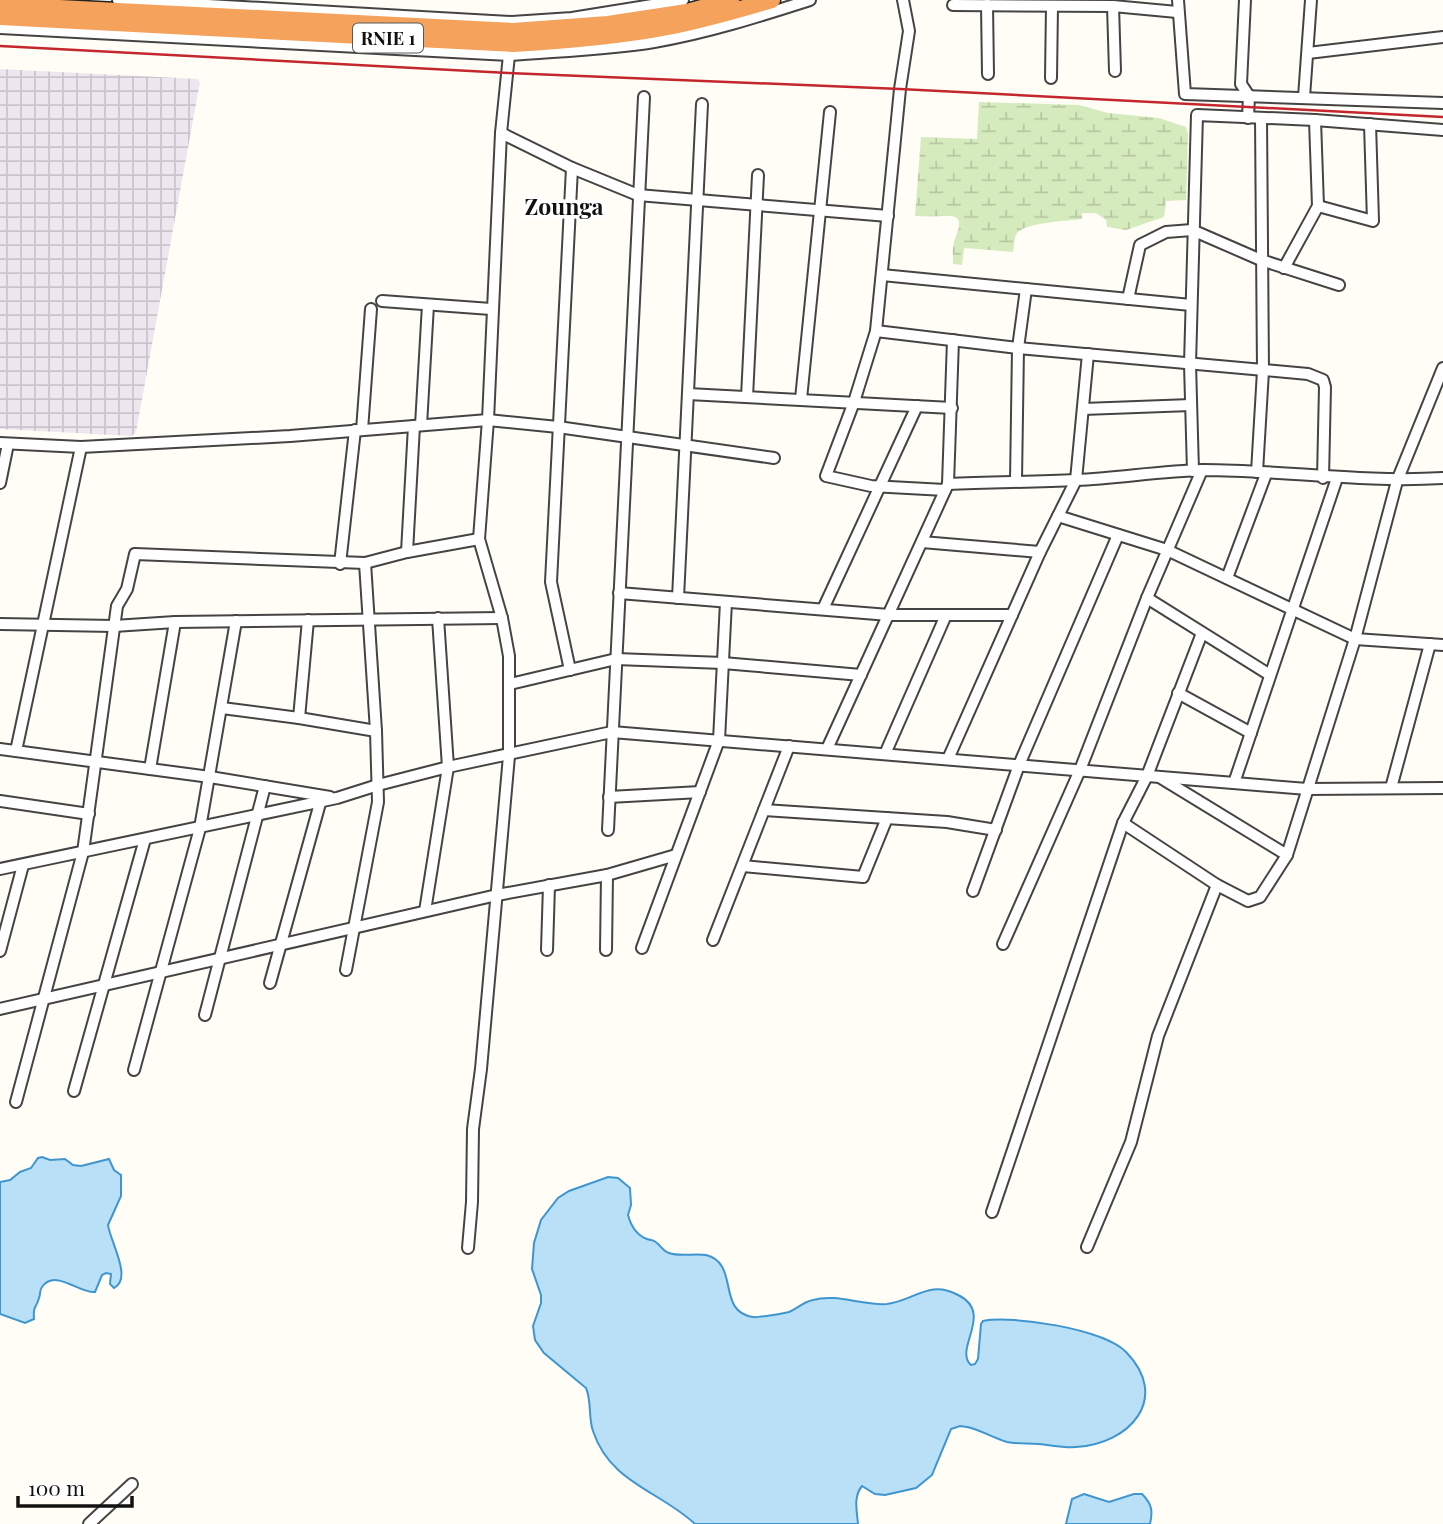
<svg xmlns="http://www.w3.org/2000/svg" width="1443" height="1524" viewBox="0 0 1443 1524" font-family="'Playfair Display',serif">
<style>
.industrial{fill:url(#industrial-grid)}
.wetland{fill:url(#wetland-marsh)}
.water{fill:#b9e0f7;stroke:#3f96cf;stroke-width:2}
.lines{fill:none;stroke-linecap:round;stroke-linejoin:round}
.minor-casing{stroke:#444;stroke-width:14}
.highway-casing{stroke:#222;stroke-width:19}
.minor{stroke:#fff;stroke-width:10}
.highway{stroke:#f5a25d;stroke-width:16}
.rail{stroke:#c4262e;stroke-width:2.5}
.labels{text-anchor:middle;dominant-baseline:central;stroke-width:7;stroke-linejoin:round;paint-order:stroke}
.shield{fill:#fff;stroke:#585858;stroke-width:2}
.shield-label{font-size:18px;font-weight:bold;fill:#111}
.quarter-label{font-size:23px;font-weight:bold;fill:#111;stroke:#fff}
</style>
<defs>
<pattern id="industrial-grid" width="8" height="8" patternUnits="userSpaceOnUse" patternTransform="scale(1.75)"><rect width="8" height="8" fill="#eee6ef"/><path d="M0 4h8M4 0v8" fill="none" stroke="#cbc4cc"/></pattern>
<pattern id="wetland-marsh" width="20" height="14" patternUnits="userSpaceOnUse" patternTransform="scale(1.75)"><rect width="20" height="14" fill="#d5ebbd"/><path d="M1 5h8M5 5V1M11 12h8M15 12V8" fill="none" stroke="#b6c8a1"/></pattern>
</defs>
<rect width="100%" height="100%" fill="#fffdf5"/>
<!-- industrial -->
<polygon class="industrial" points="0,69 197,79 200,82 136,432 132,436 0,429"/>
<!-- wetland -->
<path class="wetland" d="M979 102 1079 105 1108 113 1159 118 1186 127 1188 133 1186 200 1166 201 1164 217 1126 230 1107 227 1106 220 1096 213H1082V219C1069 221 1021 222 1016 235 1014 239 1014 247 1013 252L964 248 962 265 953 264C953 257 952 249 954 242 956 234 967 216 949 216 938 216 926 217 915 216L921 137 977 139Z"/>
<!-- water -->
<g class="water">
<path d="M42 1157 50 1160 65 1159 73 1165 81 1166 109 1159 114 1170 121 1175V1196L108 1225C110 1241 133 1279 114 1288L110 1284 111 1274 106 1273 102 1275 95 1292C80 1294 55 1268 42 1287 39 1291 41 1293 39 1298 36 1309 33 1305 34 1319L25 1323 0 1314V1182L10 1180 20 1172 31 1168 38 1158Z"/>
<path d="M608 1177 618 1178 630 1188 631 1205 628 1215C631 1226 636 1235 647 1239 652 1241 652 1239 657 1243 661 1246 663 1251 669 1253 680 1257 694 1253 706 1255 740 1263 716 1312 753 1317 757 1318 786 1313 789 1312 798 1308 803 1302 813 1300 837 1293 862 1306 887 1304 914 1301 929 1279 958 1295 995 1313 953 1349 971 1365L975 1364 978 1359 981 1324 983 1321C1013 1315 1104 1329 1126 1352 1171 1398 1130 1444 1076 1447 1063 1448 1051 1445 1039 1444 1028 1443 1017 1444 1007 1442 993 1438 981 1430 967 1427L960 1426 951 1429 932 1475 916 1488 885 1495 875 1494 862 1486C853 1497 857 1511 858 1524H695C660 1491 610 1483 593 1431 588 1417 592 1402 586 1388L544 1353 535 1340 533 1326 541 1303V1295L532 1269 534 1243 541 1220 558 1198 569 1191Z"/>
<path d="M1084 1494 1109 1502 1134 1494H1142C1152 1504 1153 1511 1150 1524H1066L1072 1499Z"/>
</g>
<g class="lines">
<!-- minor casing -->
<g class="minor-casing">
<g id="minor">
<polyline points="118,0 512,22 572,18 683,0"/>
<polyline points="903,0 909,31 900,89 876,331 854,402 826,476 871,486 945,490"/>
<polyline points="1178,0 1185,94 1443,103"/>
<polyline points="1245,0 1241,84 1249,96 1248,118"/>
<polyline points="953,5 1113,6 1177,12"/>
<polyline points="987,5 988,74"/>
<polyline points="1113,6 1115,71"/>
<path d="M0 28 509 55C558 51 606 50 654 42 707 33 760 16 810 0"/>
<polyline points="1308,53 1443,37"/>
<polyline points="1051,78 1052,6"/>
<polyline points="1304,97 1311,0"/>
<polyline points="501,133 572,168 638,195 888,216"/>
<polyline points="1318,206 1373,221 1370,124"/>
<polyline points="1284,268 1318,206 1315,120"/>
<polyline points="882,275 1191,305"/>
<polyline points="1128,299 1140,245 1166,232 1192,230 1261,260 1339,285"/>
<polyline points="382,301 491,309"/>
<polyline points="876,331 1018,348 1308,374 1323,380 1325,387 1323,478"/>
<polyline points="688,394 952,408"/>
<polyline points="747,397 758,175"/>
<polyline points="801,399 830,112"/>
<polyline points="1083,409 1191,405"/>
<polyline points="421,425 428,305"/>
<polyline points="362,430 371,309"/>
<polyline points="0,443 81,447 290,436 488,420 558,427 774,458"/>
<polyline points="1193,471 1190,364 1197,115 1315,120 1443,130"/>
<polyline points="1257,472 1263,371 1261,118"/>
<polyline points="1016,480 1018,348 1026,289"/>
<polyline points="0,483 8,444"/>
<path d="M948 484C991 482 1033 482 1076 480 1119 478 1161 471 1204 470 1284 470 1361 483 1443 478"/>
<polyline points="1058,516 1167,550 1355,639 1443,645"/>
<polyline points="922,542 1040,552"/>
<polyline points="407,552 414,426"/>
<polyline points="340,564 355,430"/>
<polyline points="1227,578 1266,474"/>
<polyline points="619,593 889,615 1012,615"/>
<polyline points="678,598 702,104"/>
<polyline points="1147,598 1270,675"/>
<polyline points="823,609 917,406"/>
<polyline points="0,624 114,626 175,622 502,618"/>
<polyline points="570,670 551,582 572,168"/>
<polyline points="510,684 616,659 723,663 861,675"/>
<polyline points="1178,693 1251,733"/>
<polyline points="222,708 299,718 376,731"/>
<polyline points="299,718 308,620"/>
<polyline points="0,749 210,777 330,797"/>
<polyline points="827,749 948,484 953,340"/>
<polyline points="16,751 81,447"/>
<polyline points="885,754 946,615"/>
<polyline points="948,759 1040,552 1076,480 1088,354"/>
<polyline points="150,769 175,622"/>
<polyline points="1161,778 1287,855"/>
<polyline points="1234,783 1337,478"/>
<polyline points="1391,788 1430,644"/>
<polyline points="609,797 700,792"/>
<polyline points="0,801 89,814"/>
<polyline points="764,810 947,822 996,830"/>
<polyline points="1123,823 1217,885 1248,901 1260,897 1287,855 1355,639 1397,481 1443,368"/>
<polyline points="608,830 644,97"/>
<polyline points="743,866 863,877 887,818"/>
<polyline points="0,869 337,798 378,785 448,767 612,732 1307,789 1443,788"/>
<polyline points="973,891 1019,765 1118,535"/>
<polyline points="425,911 448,767 438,618"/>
<polyline points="713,940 789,746"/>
<polyline points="1003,944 1080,770 1147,598 1202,470"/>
<polyline points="642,948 719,740 726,602"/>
<polyline points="547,950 549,885"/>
<polyline points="606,950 607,875"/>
<polyline points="0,951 23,865"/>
<polyline points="346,970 378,802 376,731 365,563"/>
<polyline points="270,983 322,796"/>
<polyline points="0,1009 497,895 607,875 676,855"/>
<polyline points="205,1015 265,786"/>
<polyline points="134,1070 200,828 236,621"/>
<polyline points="74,1091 145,839"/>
<polyline points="16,1102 83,852 117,606 127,589 135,554 365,563 407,552 479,539"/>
<polyline points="992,1212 1123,823 1147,776 1202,633"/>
<polyline points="1087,1247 1131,1142 1158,1036 1217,885"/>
<polyline points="468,1248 472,1202 473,1129 481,1069 509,756 509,656 502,618 479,539 488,420 501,133 509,55"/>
<polyline points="89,1524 132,1484"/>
</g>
</g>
<!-- highway casing -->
<g class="highway-casing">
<g id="highway">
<polyline points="0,5 513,31 608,24 687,12 731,0"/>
<path d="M0 17 513 44C565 41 617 37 668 27 703 20 738 10 772 0"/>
</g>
</g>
<!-- minor -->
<use href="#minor" class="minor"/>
<!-- highway -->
<use href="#highway" class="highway"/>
<!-- rail -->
<polyline class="rail" points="0,46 508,73 900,89 1443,117"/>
</g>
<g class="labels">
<!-- shield labels -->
<rect class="shield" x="353" y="23.5" width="70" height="29" rx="5"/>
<g class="shield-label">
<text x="388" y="38">RNIE 1</text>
</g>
<!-- quarter labels -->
<g class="quarter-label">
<text x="564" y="205">Zounga</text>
</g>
</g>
<!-- scale -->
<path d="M18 1496v10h114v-10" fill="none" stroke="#111111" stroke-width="3.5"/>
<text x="28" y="1496" font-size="21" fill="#111111" stroke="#ffffff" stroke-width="5" paint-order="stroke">100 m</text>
</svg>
